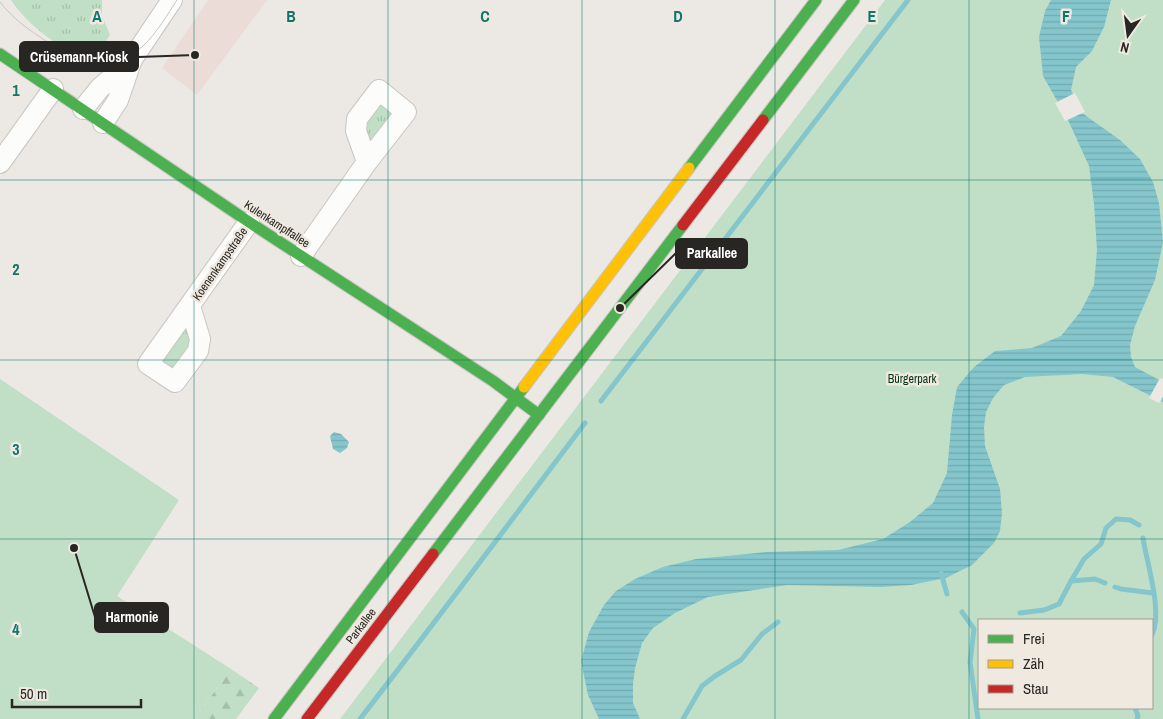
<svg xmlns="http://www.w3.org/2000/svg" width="1163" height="719" viewBox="0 0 1163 719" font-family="'Archivo Narrow',sans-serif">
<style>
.commercial{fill:#ecdcd8}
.grass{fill:url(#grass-tufts)}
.forest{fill:url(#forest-firs)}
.green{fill:#c1dfc6;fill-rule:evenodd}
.water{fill:url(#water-rules)}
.pier{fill:#ece8e4}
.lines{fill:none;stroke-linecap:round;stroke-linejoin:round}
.stream{stroke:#84c6cc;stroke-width:5}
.street-casing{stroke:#c9c6c2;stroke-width:22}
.fast-casing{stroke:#c9c6c2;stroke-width:13}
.slow-casing{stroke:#c9c6c2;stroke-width:13}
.jam-casing{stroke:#c9c6c2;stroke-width:13}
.street{stroke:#fcfcfb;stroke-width:20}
.fast{stroke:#4caf50;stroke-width:11}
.slow{stroke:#ffc107;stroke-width:11}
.jam{stroke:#c62828;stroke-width:11}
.tram{stroke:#c7c5c4;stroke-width:1}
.grid{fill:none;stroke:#0f766e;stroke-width:1;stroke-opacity:0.55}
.labels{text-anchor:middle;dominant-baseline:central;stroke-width:5;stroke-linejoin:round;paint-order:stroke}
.street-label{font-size:12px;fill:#282623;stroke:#efe9e0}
.park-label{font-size:12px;fill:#033417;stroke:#efe9e0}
.grid-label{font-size:16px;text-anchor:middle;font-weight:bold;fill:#0f766e;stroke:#efe9e0;stroke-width:5;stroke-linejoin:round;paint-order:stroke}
.leader{fill:none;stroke:#282623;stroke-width:2}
.callout-dot{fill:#282623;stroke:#efe9e0;stroke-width:2}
.callout{fill:#282623;stroke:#282623;stroke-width:2}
.callout-label{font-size:14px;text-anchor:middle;font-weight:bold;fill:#fff}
</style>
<defs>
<pattern id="grass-tufts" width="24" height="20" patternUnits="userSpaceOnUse" patternTransform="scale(1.25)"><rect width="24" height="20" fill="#c1dfc6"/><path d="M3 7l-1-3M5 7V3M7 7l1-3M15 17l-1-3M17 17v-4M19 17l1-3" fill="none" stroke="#a6bfaa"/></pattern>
<pattern id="forest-firs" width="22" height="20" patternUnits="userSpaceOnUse" patternTransform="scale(1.25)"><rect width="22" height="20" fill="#c1dfc6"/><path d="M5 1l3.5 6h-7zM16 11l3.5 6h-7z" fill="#a6bfaa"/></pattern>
<pattern id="water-rules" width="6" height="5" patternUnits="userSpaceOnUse" patternTransform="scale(1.25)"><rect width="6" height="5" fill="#84c6cc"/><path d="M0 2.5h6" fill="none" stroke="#72aaaf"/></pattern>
</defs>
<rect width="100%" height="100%" fill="#ece8e4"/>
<!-- commercial -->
<polygon class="commercial" points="208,0 267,0 197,95 162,68"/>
<!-- grass -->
<g class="grass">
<path d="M11 0H102V15L110 35 95 57C89 56 82 56 76 53 53 45 24 20 11 0Z"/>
<path d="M384 104 394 114 372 147C369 142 364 134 364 128 364 118 375 106 384 104Z"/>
<polygon points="187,326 191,350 172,371 161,364 161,357"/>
</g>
<!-- forest -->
<polygon class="forest" points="231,669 259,688 236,719 194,719"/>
<!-- green -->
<g class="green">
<path d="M885 0H1163V719H340ZM979 620H1152V708H979Z"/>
<polygon points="0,379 179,500 117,596 231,669 194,719 0,719"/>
</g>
<!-- water -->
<g class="water">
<polygon points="1051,0 1111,0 1104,27 1092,51 1076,67 1071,90 1082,113 1120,140 1140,159 1153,182 1159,203 1163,242 1155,280 1135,326 1130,345 1131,357 1135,367 1163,382 1163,402 1113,377 1082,374 1025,377 1004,385 993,398 986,412 984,427 985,446 1000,489 1002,513 1000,531 994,543 972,565 946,578 911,585 881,587 787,585 708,597 675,613 653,628 642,643 635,668 633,684 633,703 640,719 599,719 588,695 581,661 589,632 604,605 616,591 635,579 663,567 696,559 767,552 838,550 883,539 910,522 933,503 947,473 952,415 957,387 974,367 995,351 1032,348 1061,336 1081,311 1094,285 1097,250 1094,204 1089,166 1068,120 1043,76 1039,37 1045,11"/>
<polygon points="334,432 341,434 349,442 347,448 340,453 333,449 330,436"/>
</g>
<!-- pier -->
<g class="pier">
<polygon points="1075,93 1085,112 1065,121 1055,103"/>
<polygon points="1160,378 1163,379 1163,397 1159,403 1149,398"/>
</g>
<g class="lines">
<!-- stream -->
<g class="stream">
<polyline points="601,401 908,0"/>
<path d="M1143 538C1147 564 1163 612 1152 635"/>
<polyline points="941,573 947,594"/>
<polyline points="1071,581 1084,559 1101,544 1106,528 1116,519 1130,520 1139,525"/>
<polyline points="1115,587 1121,589 1153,593"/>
<polyline points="962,612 974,629 970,662 978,719"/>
<polyline points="1020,613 1044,610 1059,604 1071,581 1095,579 1105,583"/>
<polyline points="1135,708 1138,716 1137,719"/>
<path d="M360 719C436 621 510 522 585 423"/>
<polyline points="683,719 702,686 715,676 741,660 762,634 778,622"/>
</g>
<!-- street casing -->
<g class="street-casing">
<g id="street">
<polyline points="83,109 100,88 131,61 172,0"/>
<polyline points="103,123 118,100 131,62"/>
<polyline points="0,163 53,89"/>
<polyline points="301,256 367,162 406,112 379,90 357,119 356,131 367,162"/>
<polyline points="190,306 200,339 198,351 175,382 148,364 249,222"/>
</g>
</g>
<!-- fast casing -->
<g class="fast-casing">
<g id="fast">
<polyline points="0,54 249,222 493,381 539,415"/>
<polyline points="763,120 854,0"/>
<polyline points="689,168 816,0"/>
<polyline points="433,554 683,225"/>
<polyline points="274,719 524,387"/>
</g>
</g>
<!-- slow casing -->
<g class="slow-casing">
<polyline id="slow" points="524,387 689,168"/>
</g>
<!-- jam casing -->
<g class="jam-casing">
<g id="jam">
<polyline points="683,225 763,120"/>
<polyline points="307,719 433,554"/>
</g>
</g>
<!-- street -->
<use href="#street" class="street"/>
<!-- fast -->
<use href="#fast" class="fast"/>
<!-- slow -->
<use href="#slow" class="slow"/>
<!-- jam -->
<use href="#jam" class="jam"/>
<!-- tram -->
<path class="tram" d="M0 2C12 18 29 30 46 41 77 63 111 74 143 46 157 33 167 15 177 0"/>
</g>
<!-- grid -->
<path class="grid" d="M194 0V719M388 0V719M582 0V719M775 0V719M969 0V719M0 180H1163M0 360H1163M0 539H1163"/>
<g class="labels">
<!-- street labels -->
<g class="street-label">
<text transform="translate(277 224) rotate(33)">Kulenkampffallee</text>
<text transform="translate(220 264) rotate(-55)">Koenenkampstraße</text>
<text transform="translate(361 626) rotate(-53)">Parkallee</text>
</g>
<!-- park labels -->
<g class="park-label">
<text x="912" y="379">Bürgerpark</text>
</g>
</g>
<g class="grid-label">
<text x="97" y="22">A</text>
<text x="291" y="22">B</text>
<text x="485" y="22">C</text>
<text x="678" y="22">D</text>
<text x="872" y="22">E</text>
<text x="1066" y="22">F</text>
<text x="16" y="96">1</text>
<text x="16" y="275">2</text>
<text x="16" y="455">3</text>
<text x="16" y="635">4</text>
</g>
<!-- callouts -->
<path class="leader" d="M195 55L138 57M620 308L676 253M74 548L95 617"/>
<g class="callout-dot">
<circle cx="195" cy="55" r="5"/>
<circle cx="620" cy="308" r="5"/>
<circle cx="74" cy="548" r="5"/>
</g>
<g class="callout">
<rect x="20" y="42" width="118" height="29" rx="5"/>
<rect x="676" y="239" width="71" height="29" rx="5"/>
<rect x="95" y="603" width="73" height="29" rx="5"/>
</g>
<g class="callout-label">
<text x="79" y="62">Crüsemann-Kiosk</text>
<text x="712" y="258">Parkallee</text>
<text x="132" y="622">Harmonie</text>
</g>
<!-- legend -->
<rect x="978" y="619" width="175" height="90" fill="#efe9e0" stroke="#9f9b94"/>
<rect x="988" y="635" width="25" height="8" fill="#4caf50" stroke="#9f9b94"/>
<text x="1023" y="644" font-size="15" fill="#282623">Frei</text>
<rect x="988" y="660" width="25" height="8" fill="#ffc107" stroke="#9f9b94"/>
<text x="1023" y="669" font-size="15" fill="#282623">Zäh</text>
<rect x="988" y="685" width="25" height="8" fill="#c62828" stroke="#9f9b94"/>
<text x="1023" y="694" font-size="15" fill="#282623">Stau</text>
<!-- north arrow -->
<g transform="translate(1128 35) rotate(194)" stroke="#efe9e0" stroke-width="4" paint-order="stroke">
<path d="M0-4L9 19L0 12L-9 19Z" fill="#282623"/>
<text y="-8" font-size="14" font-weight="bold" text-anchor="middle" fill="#282623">N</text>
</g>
<!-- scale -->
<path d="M12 699v8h129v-8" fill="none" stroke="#282623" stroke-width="2.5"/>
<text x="20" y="699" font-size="15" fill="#282623" stroke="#efe9e0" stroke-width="4" paint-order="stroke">50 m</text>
</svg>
